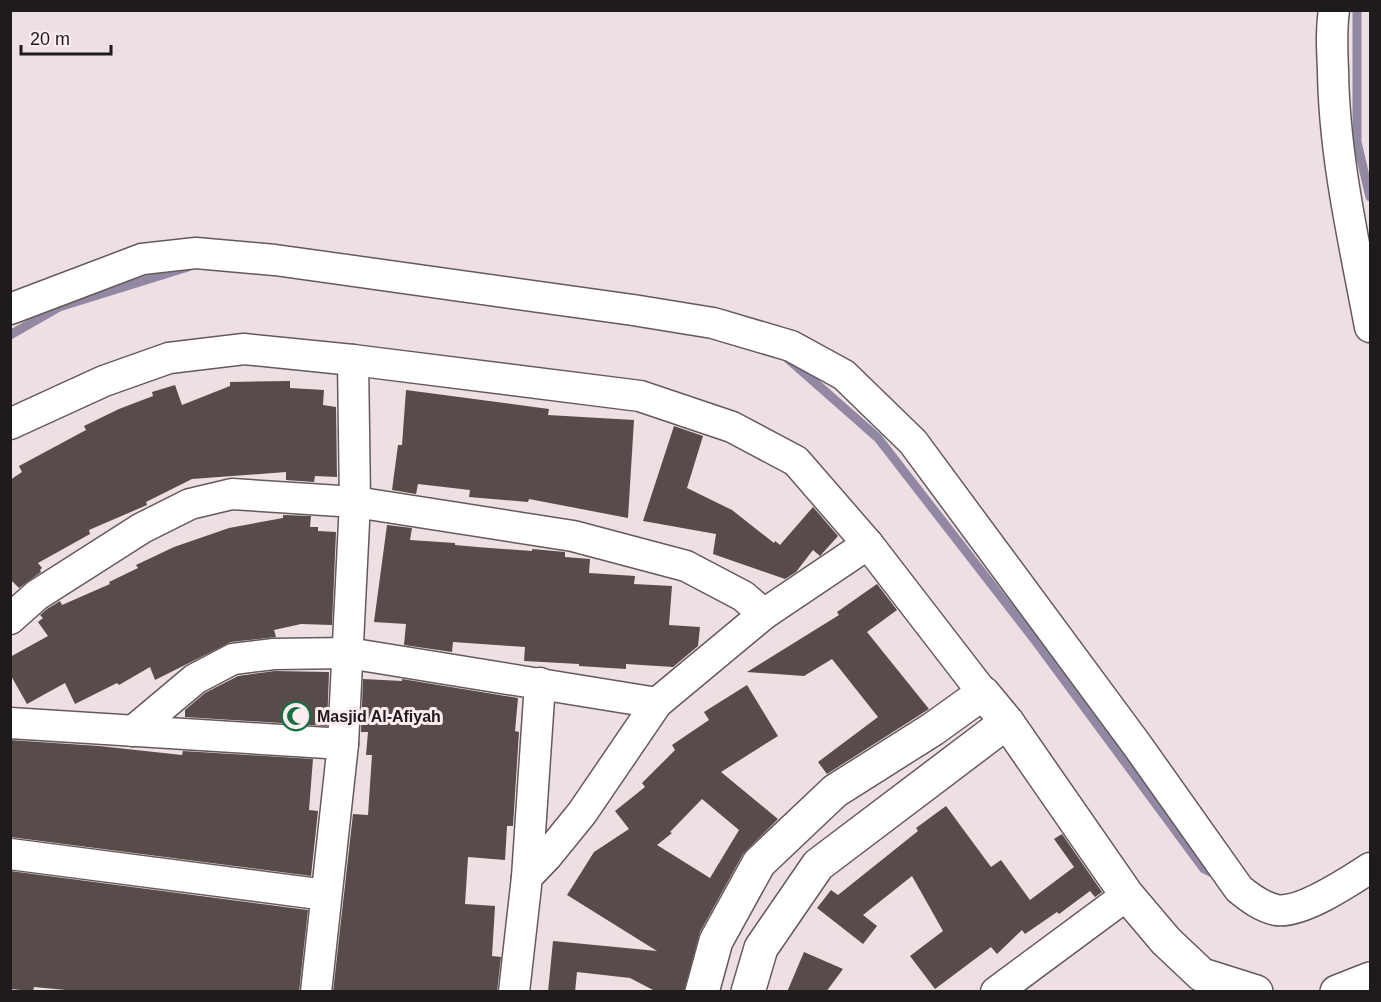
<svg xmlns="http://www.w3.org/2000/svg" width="1381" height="1002" viewBox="0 0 1381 1002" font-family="Helvetica,sans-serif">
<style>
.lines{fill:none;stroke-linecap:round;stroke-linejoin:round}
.stream{stroke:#9388a3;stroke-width:9}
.building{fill:#574c49;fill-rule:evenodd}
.street-casing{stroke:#65595c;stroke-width:33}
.secondary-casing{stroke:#65595c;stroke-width:36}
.street{stroke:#fff;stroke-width:30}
.secondary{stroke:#fff;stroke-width:33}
.labels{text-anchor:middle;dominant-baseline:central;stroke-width:6;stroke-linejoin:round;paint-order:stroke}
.poi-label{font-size:16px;font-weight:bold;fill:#1f1a1b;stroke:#faecef;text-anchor:start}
</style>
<rect width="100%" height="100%" fill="#eddfe2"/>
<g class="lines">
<!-- stream -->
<g class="stream">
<polyline points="1357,10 1357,142 1370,197"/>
<polyline points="10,335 59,307 188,267"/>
<polyline points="786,357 878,438 1037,643 1204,869 1219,876"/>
</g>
</g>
<!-- building -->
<g class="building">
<polygon points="290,381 290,388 324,390 323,405 336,407 337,477 315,476 314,482 286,480 286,472 192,479 146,502 147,505 89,530 90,534 38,563 42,568 40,570 41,572 19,588 10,579 10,480 22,472 19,466 86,430 84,426 119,409 153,396 152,392 175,385 182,405 230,386 230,382"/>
<polygon points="406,390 549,409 548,415 634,420 628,518 529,499 528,502 469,497 470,490 418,484 416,494 392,490 398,445 402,445"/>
<polygon points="674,426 703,436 687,488 732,510 774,543 775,541 780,545 813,507 838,536 820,556 813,550 796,572 785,579 713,554 716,534 643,521"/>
<polygon points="283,515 311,516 310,527 318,527 318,531 336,532 332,625 301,624 274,630 276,637 231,642 155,680 150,667 119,685 117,683 75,704 65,683 27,704 10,674 10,657 48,636 38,622 43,618 40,615 47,609 60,601 62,605 110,584 109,582 138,568 136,565 174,547 229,528 283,518"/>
<polygon points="387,525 412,528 410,540 455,543 455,545 477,547 532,551 532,549 565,552 565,557 590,559 589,573 635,576 634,584 672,586 669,625 700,627 698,646 673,667 626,664 626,669 579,666 579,664 524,661 525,647 453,642 452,652 404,645 406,624 374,622"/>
<polygon points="877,584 897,610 867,632 929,709 827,774 818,762 878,717 832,659 804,676 747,672 839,615 837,612"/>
<polygon points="275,671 329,672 327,726 185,717 185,710 205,693 238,676"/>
<polygon points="363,679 402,681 402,679 518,698 515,731 519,732 513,826 507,826 505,860 468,857 465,904 495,906 492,956 501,957 497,992 333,992 353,814 368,815 372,755 366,755 368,732 361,732"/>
<path d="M747 685 778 736 721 772 778 819 743 854 700 932 684 992H657L630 978 577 972 575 992H548L553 941 657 951 567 895 594 852 629 829 615 811 645 787 642 783 675 750 672 745 709 720 704 712ZM702 799 739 830 710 878 657 845 672 833 670 832Z"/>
<polygon points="10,740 99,746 182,755 183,751 313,759 309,810 318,811 311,876 10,837"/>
<polygon points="946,806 991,867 1001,860 1030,900 1074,867 1054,839 1062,834 1102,892 1095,897 1090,891 1059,914 1057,912 1025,934 1022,930 997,954 991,947 935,989 910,956 943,931 912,876 863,915 877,926 863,944 817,908 831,890 838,895 918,831 916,828"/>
<polygon points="10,871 308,910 299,992 87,992 34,987 33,991 10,989"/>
<polygon points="804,952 843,969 826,992 787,992"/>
</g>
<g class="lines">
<!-- street casing -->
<g class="street-casing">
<g id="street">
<path d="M1334 10C1331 30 1332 50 1333 70 1334 156 1354 242 1370 327"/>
<path d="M10 309 142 259 196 253 275 260 633 310 713 323 791 346 844 375 913 442 1137 745 1239 889C1250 898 1262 907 1276 910 1301 914 1350 881 1370 868"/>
<polyline points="10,424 104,381 169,358 244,349 353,360 640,396 732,427 796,461 868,544 983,693"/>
<polyline points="10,619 37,595 142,528 190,504 232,494 355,502 573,536 686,566 743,596 764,614"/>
<polyline points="10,723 343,744"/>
<polyline points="133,731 195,679 233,659 274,654 348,653 657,703"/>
<polyline points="10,854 326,895"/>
<polyline points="527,877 540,683"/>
<polyline points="316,992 343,744 355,502 353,360"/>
<polyline points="514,992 527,877 547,856 582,813 657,703 764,614 868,544"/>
<polyline points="996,992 1127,895"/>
</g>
</g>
<!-- secondary casing -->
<g class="secondary-casing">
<g id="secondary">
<polyline points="702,992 716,941 759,863 835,791 933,729 983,693 1007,722 1127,895 1166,941 1202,975 1256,992"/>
<polyline points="748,992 761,948 818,865 1007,722"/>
<polyline points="1337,992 1370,979"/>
</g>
</g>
<!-- street -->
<use href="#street" class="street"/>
<!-- secondary -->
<use href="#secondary" class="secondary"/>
</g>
<!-- icons -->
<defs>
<g id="mosque-ring" transform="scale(1.5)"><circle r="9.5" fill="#faecef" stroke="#177044" stroke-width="1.5"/><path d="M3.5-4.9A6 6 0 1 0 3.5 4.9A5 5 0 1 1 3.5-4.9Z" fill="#177044"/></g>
</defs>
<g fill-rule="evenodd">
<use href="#mosque-ring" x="296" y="716"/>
</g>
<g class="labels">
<!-- poi labels -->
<g class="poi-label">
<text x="317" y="716">Masjid Al-Afiyah</text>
</g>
</g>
<!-- border -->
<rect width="1381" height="1002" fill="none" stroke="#1f1a1b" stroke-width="24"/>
<!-- scale -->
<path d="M21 45v9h90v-9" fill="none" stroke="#1f1a1b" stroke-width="3"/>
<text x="30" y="45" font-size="18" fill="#1f1a1b" stroke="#faecef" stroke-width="4.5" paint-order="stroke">20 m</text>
</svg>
